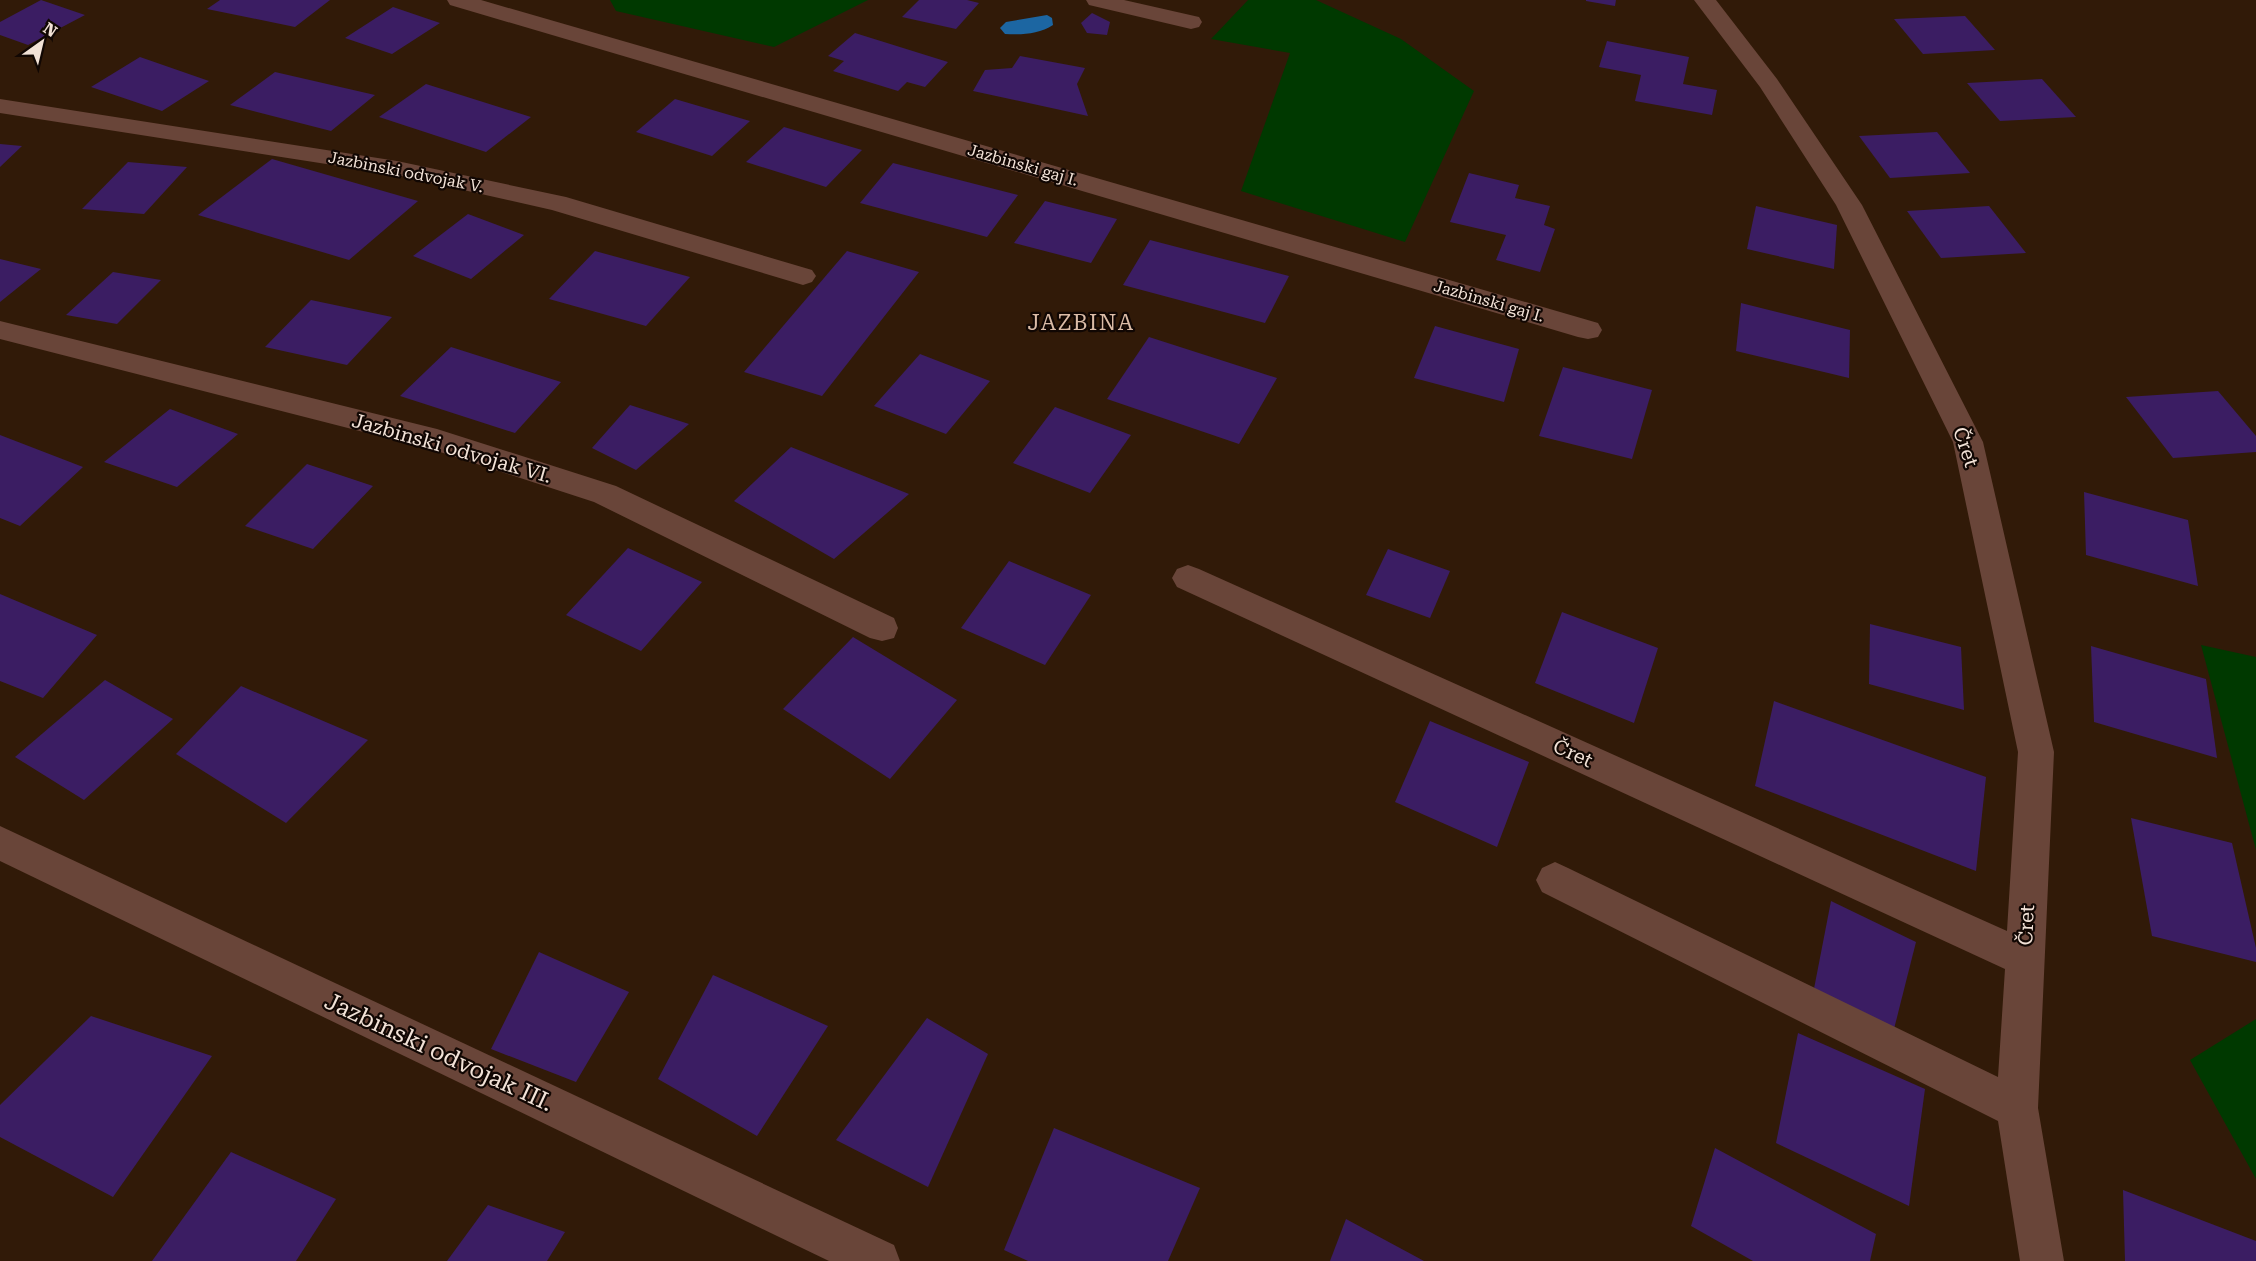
<svg xmlns="http://www.w3.org/2000/svg" width="2256" height="1261" viewBox="0 0 2256 1261" font-family="'Roboto Serif',serif">
<style>
.green{fill:#003900}
.water{fill:#1c66a2}
.building{fill:#3b1d63}
.lines{fill:none;stroke-linecap:round;stroke-linejoin:round}
.minor{fill:#694539;fill-rule:evenodd}
.labels{text-anchor:middle;dominant-baseline:central;stroke-width:4.5;stroke-linejoin:round;paint-order:stroke}
.far-street-label{font-size:16px;fill:#f2e2d7;stroke:#110703}
.street-label{font-size:20px;fill:#f2e2d7;stroke:#110703}
.quarter-label{font-size:22px;letter-spacing:1.5px;fill:#dbbca7;stroke:#110703}
.near-street-label{font-size:24px;fill:#f2e2d7;stroke:#110703}
</style>
<rect width="100%" height="100%" fill="#311a08"/>
<!-- green -->
<g class="green">
<polygon points="610,0 868,0 774,47 616,11"/>
<polygon points="1248,0 1316,0 1401,39 1474,91 1405,242 1241,191 1290,53 1211,39"/>
<polygon points="2201,645 2256,657 2256,850"/>
<polygon points="2256,1019 2256,1179 2190,1060"/>
</g>
<!-- water -->
<path class="water" d="M1047 15 1052 18 1053 25C1039 34 1022 35 1005 34L1000 28 1006 22Z"/>
<!-- building -->
<g class="building">
<polygon points="41,0 85,15 28,45 0,35 0,22"/>
<polygon points="220,0 330,0 295,27 207,9"/>
<polygon points="919,0 967,0 979,3 956,29 902,17"/>
<polygon points="1586,0 1616,0 1615,6 1586,1"/>
<polygon points="393,7 440,23 392,54 345,38"/>
<polygon points="1092,13 1110,22 1107,35 1087,33 1081,23"/>
<polygon points="1965,16 1995,50 1923,54 1894,19"/>
<polygon points="855,33 948,62 925,87 907,82 898,91 833,71 844,61 828,56"/>
<polygon points="1607,41 1689,57 1683,84 1717,90 1712,115 1635,101 1641,75 1599,67"/>
<polygon points="1020,56 1085,68 1077,84 1088,116 973,91 985,70 1012,68"/>
<polygon points="140,57 209,81 162,111 91,87"/>
<polygon points="275,72 375,95 331,131 230,105"/>
<polygon points="2042,79 2076,117 2000,121 1967,83"/>
<polygon points="426,84 531,117 486,152 379,117"/>
<polygon points="675,99 750,121 712,156 636,132"/>
<polygon points="784,127 862,150 826,187 746,162"/>
<polygon points="1937,132 1970,173 1890,178 1859,136"/>
<polygon points="0,144 22,146 0,167"/>
<polygon points="272,159 418,201 349,260 198,215"/>
<polygon points="128,162 187,167 144,214 82,209"/>
<polygon points="893,163 1018,195 987,237 860,203"/>
<polygon points="1469,173 1519,185 1515,198 1550,206 1544,225 1555,229 1540,272 1496,260 1506,235 1450,222"/>
<polygon points="1045,201 1117,219 1091,263 1014,243"/>
<polygon points="1756,206 1837,225 1834,269 1747,249"/>
<polygon points="1989,206 2026,253 1941,258 1907,211"/>
<polygon points="468,214 524,235 471,279 413,256"/>
<polygon points="1150,240 1289,276 1265,323 1123,285"/>
<polygon points="595,251 690,277 646,326 549,299"/>
<polygon points="847,251 919,272 822,396 744,372"/>
<polygon points="0,259 41,269 0,302"/>
<polygon points="113,272 161,280 117,324 66,315"/>
<polygon points="311,300 392,317 347,365 265,347"/>
<polygon points="1741,303 1850,330 1849,378 1736,351"/>
<polygon points="1435,326 1519,349 1504,402 1414,378"/>
<polygon points="1149,337 1277,378 1239,444 1107,399"/>
<polygon points="451,347 561,382 515,433 400,396"/>
<polygon points="920,354 990,381 946,434 874,406"/>
<polygon points="1563,367 1652,390 1632,459 1539,436"/>
<polygon points="2218,391 2256,436 2256,452 2173,458 2126,397"/>
<polygon points="630,405 689,424 636,470 592,448"/>
<polygon points="1055,407 1131,435 1090,493 1013,463"/>
<polygon points="170,409 238,434 177,487 104,462"/>
<polygon points="0,435 83,467 20,526 0,518"/>
<polygon points="791,447 909,494 834,559 734,501"/>
<polygon points="307,464 373,486 313,549 245,526"/>
<polygon points="2084,492 2188,520 2198,586 2086,555"/>
<polygon points="628,548 702,582 641,651 566,615"/>
<polygon points="1388,549 1450,571 1430,618 1366,595"/>
<polygon points="1009,561 1091,595 1045,665 961,628"/>
<polygon points="0,594 97,635 43,698 0,681"/>
<polygon points="1562,612 1658,648 1634,723 1535,683"/>
<polygon points="1870,624 1961,647 1964,710 1869,684"/>
<polygon points="853,637 957,700 890,779 783,709"/>
<polygon points="2091,646 2206,679 2217,758 2094,722"/>
<polygon points="105,680 173,719 84,800 15,757"/>
<polygon points="241,686 368,740 286,823 176,754"/>
<polygon points="1774,701 1986,777 1976,871 1755,786"/>
<polygon points="1430,721 1529,762 1497,847 1395,802"/>
<polygon points="2131,818 2232,843 2256,948 2256,962 2152,936"/>
<polygon points="1831,901 1916,942 1893,1033 1812,999"/>
<polygon points="539,952 629,992 576,1082 491,1049"/>
<polygon points="713,975 828,1026 757,1136 658,1079"/>
<polygon points="91,1016 212,1056 113,1197 0,1137 0,1105"/>
<polygon points="927,1018 988,1054 928,1187 836,1140"/>
<polygon points="1798,1033 1925,1089 1909,1206 1776,1143"/>
<polygon points="1054,1128 1200,1188 1168,1261 1028,1261 1004,1250"/>
<polygon points="1715,1148 1876,1234 1870,1261 1753,1261 1691,1226"/>
<polygon points="231,1152 336,1199 296,1261 152,1261"/>
<polygon points="2123,1190 2256,1241 2256,1261 2125,1261"/>
<polygon points="488,1205 565,1232 547,1261 447,1261"/>
<polygon points="1346,1219 1424,1261 1330,1261"/>
</g>
<g class="lines">
<!-- minor -->
<g class="minor">
<polygon points="447,0 481,0 1598,323 1602,330 1598,337 1588,339 1578,337 450,5"/>
<polygon points="1086,0 1124,0 1199,17 1202,22 1199,27 1191,29 1089,5"/>
<polygon points="1694,0 1716,0 1777,79 1862,205 1983,442 2054,752 2038,1108 2064,1261 2020,1261 1998,1121 1542,892 1536,880 1542,868 1555,862 1568,868 1998,1077 2005,969 1177,587 1172,578 1177,569 1188,565 1199,569 2007,931 2018,752 1953,442 1836,205 1760,87"/>
<polygon points="0,99 397,161 566,197 812,270 816,276 812,282 803,285 552,210 397,175 0,113"/>
<polygon points="0,321 437,429 616,486 894,618 898,628 894,638 882,641 870,638 594,502 434,450 0,339"/>
<polygon points="0,826 894,1245 900,1261 829,1261 0,861"/>
</g>
</g>
<g class="labels">
<!-- far-street labels -->
<g class="far-street-label">
<text transform="translate(1023 165) rotate(16)">Jazbinski gaj I.</text>
<text transform="translate(406 172) rotate(11)">Jazbinski odvojak V.</text>
<text transform="translate(1489 301) rotate(16)">Jazbinski gaj I.</text>
</g>
<!-- street labels -->
<g class="street-label">
<text transform="translate(1966 447) rotate(71)">Čret</text>
<text transform="translate(452 448) rotate(16)">Jazbinski odvojak VI.</text>
<text transform="translate(1573 753) rotate(24)">Čret</text>
<text transform="translate(2026 925) rotate(-87)">Čret</text>
</g>
<!-- quarter labels -->
<g class="quarter-label">
<text x="1081" y="322">JAZBINA</text>
</g>
<!-- near-street labels -->
<g class="near-street-label">
<text transform="translate(439 1052) rotate(25)">Jazbinski odvojak III.</text>
</g>
</g>
<!-- north arrow -->
<g transform="translate(42 42) rotate(34)" stroke="#110703" stroke-width="4.5" paint-order="stroke">
<path d="M0-4.5L10 22L0 15L-10 22Z" fill="#f2e2d7"/>
<text y="-9" font-size="16" font-weight="bold" text-anchor="middle" fill="#f2e2d7">N</text>
</g>
</svg>
